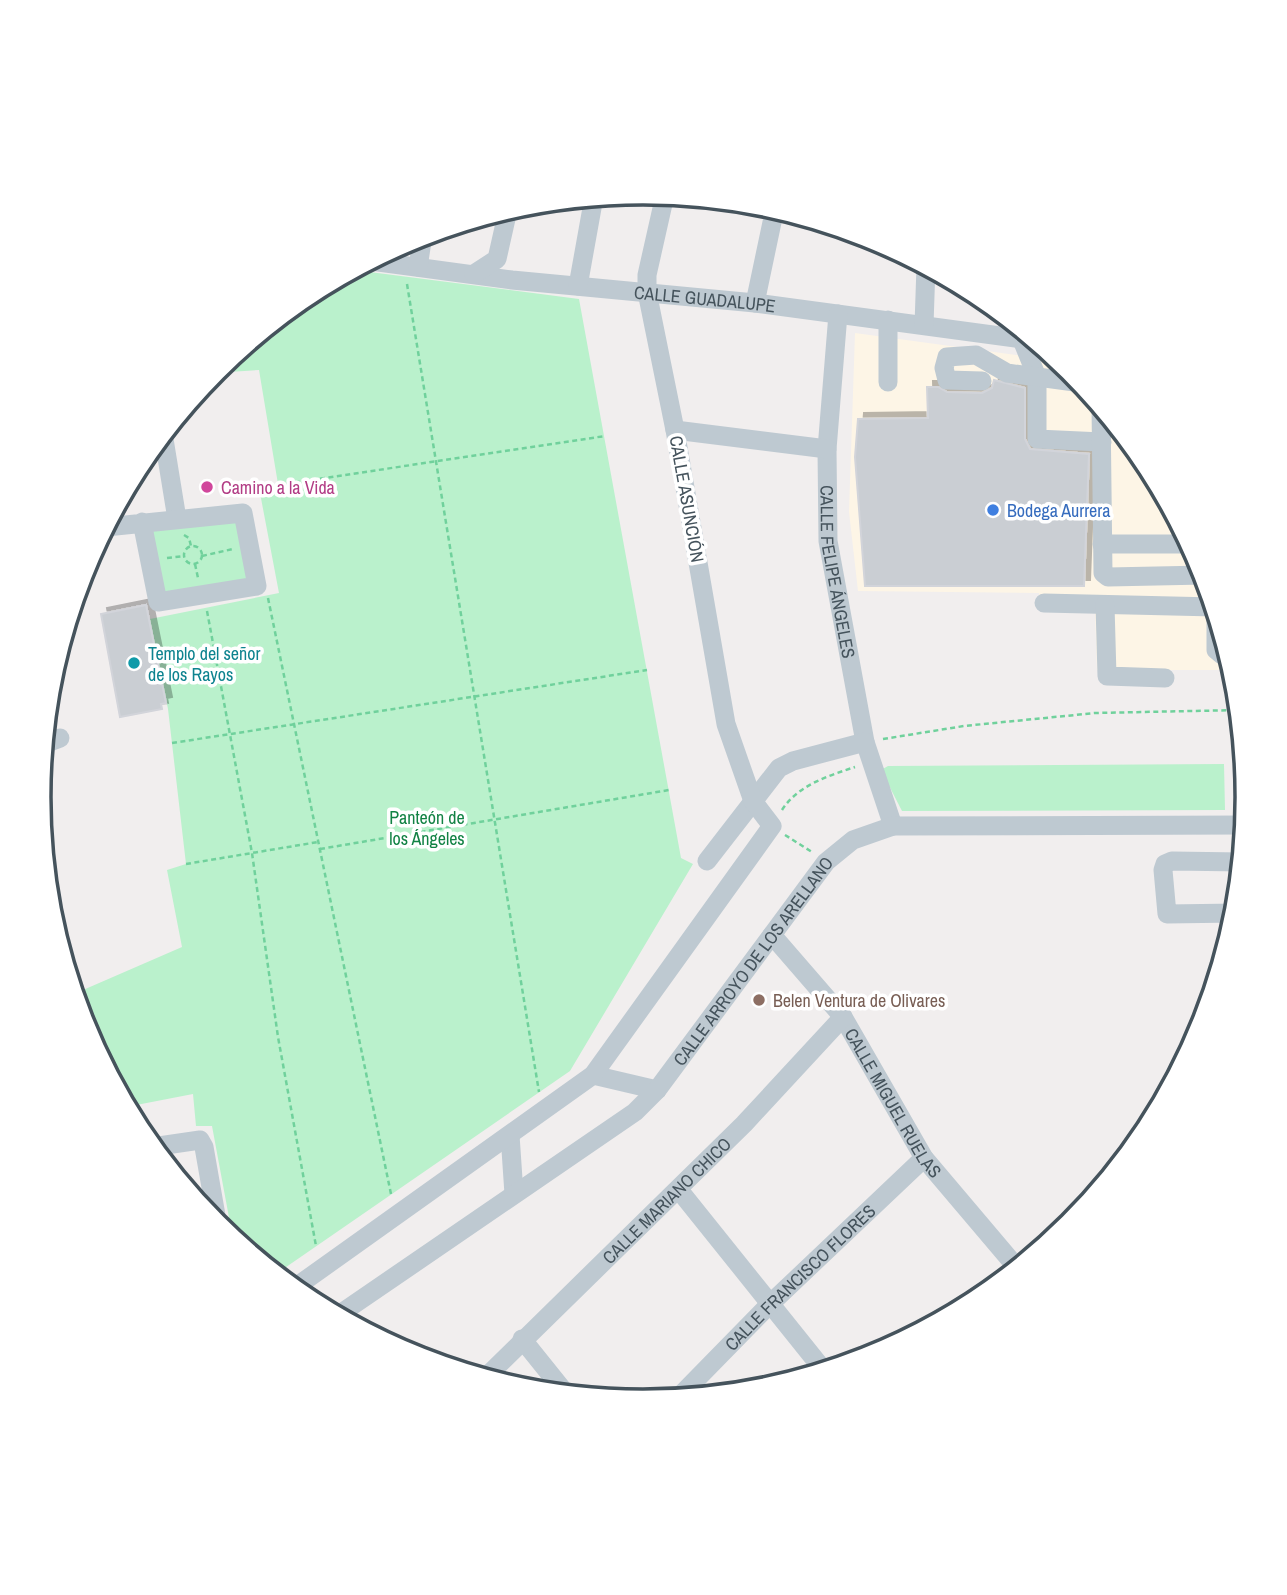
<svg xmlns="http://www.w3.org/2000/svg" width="1287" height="1595" viewBox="0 0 1287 1595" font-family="'Archivo Narrow',sans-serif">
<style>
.commercial{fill:#fdf5e6}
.green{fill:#baf1cc}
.building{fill:#caced3;stroke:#d2d4da;stroke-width:2;filter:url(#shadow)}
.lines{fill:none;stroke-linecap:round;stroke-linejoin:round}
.path{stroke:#70d19c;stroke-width:2.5;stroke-dasharray:5 3.5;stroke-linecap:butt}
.minor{stroke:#bec9d1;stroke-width:19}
.major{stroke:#acbfcf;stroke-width:23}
.hotel-dot{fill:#d1479c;stroke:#fff;stroke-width:2.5}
.shop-dot{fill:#3f7fe0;stroke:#fff;stroke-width:2.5}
.culture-dot{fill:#0f9aa8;stroke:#fff;stroke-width:2.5}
.education-dot{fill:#8d6e63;stroke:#fff;stroke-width:2.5}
.labels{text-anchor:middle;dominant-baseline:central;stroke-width:7;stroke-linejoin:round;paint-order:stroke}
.street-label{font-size:18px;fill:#45535c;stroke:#fff}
.hotel-label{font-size:18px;fill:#b23c85;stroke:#fff;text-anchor:start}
.shop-label{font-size:18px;fill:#366cbe;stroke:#fff;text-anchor:start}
.culture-label{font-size:18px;fill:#0d838f;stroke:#fff;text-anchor:start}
.park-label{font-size:18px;fill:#128244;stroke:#fff}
.education-label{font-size:18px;fill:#785e54;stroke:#fff;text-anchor:start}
.rim{fill:none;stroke:#45535c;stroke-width:3.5}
</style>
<defs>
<filter id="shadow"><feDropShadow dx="6" dy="-6" stdDeviation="0" flood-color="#0004"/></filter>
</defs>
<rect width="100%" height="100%" fill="#f1eeee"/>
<!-- commercial -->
<polygon class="commercial" points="855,333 1061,361 1072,370 1147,462 1203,566 1233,670 1097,670 1095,610 1040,606 1039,593 858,591 849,512"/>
<!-- green -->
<g class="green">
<polygon points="354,270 579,299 681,858 693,864 570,1071 276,1274 233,1239 212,1126 196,1126 193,1094 126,1107 96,1050 83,990 182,947 167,870 186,864 168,709 150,619 279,593 260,493 279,490 259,370 213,373 308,294"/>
<polygon points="240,519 253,583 160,598 147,532"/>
<polygon points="1224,764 1225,810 902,811 881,770 888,766"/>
</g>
<!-- building -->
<g class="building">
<polygon points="994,380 1025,388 1025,439 1030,449 1089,454 1084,586 865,586 855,457 858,419 928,418 927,387 938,387 947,392 982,393 992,388"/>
<polygon points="146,605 166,703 161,704 162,709 120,717 101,614"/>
</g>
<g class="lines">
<!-- path -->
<g class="path">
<polyline points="407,284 539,1092"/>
<polyline points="278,485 605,436"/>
<polyline points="184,535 189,538 191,546"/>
<circle cx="193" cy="555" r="9"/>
<polyline points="202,556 233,549"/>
<polyline points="167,558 184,556"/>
<polyline points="195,564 198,578"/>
<polyline points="268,598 391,1194"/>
<polyline points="207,611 252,853 278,1037 316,1246"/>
<polyline points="883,739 964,726 1095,713 1240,710"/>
<polyline points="172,743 647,670"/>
<path d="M782 810C798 785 828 776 855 767"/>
<polyline points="785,835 812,852"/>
<polyline points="320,849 669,790"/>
<polyline points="186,864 318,842"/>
</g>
<!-- minor -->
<g class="minor">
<path id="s1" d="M371 261 512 280 755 303 1037 341"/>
<polyline points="418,267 423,235"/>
<polyline points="474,274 497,259 508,210"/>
<polyline points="578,286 592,208"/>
<polyline points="755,303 775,208"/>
<path id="s2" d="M838 314 827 449 828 541 865 742 893 826"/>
<polyline points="924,325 926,266"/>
<polyline points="1022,330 1022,340 1037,377 1037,439 1102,442"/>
<polyline points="982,381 947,380 944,368 947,357 976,355 1007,373 1082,383"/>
<polyline points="888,382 888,320"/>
<polyline points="1101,406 1103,573 1108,577 1205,575"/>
<polyline points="675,430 827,449"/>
<polyline points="163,433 177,519"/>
<polyline points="106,527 243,513 257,586 158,602 142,522"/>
<polyline points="1102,544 1190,544"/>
<polyline points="1044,603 1215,607"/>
<polyline points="1105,605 1107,676 1165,678"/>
<polyline points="1216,610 1216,650 1222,655 1229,655"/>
<polyline points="44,744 60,738"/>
<polyline points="707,861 779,768 793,761 865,742"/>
<polyline points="1237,913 1167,914 1163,870 1165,864 1172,861 1242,862"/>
<path id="s3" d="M772 935 843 1017 924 1158 1018 1269"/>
<polyline points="593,1075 657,1090"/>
<polyline points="510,1135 514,1194"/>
<polyline points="152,1147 200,1140 204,1147 218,1227"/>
<polyline points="679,1190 825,1372"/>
<polyline points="1052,1241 1086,1208"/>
<polyline points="293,1289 593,1075 772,826 753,801 726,724 675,430 647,292 647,275 665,195"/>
<path id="s4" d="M337 1316 635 1112 657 1090 826 862 853 840 893 826 1246 825"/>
<polyline points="522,1339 567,1395"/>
<path id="s5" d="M485 1378 744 1124 843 1017"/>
<path id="s6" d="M677 1399 769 1305 924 1158"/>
</g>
<!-- major -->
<polyline class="major" points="1248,797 1248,799"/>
</g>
<!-- markers -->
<circle class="hotel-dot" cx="207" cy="487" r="7"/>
<circle class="shop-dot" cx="993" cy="510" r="7"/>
<circle class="culture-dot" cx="134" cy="663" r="7"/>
<circle class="education-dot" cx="759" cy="1000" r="7"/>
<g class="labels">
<!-- street labels -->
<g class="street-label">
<text stroke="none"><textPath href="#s1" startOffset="336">CALLE GUADALUPE</textPath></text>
<text transform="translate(687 499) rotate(80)">CALLE ASUNCIÓN</text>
<text stroke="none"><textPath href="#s2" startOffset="259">CALLE FELIPE ÁNGELES</textPath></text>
<text stroke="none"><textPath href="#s4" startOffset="553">CALLE ARROYO DE LOS ARELLANO</textPath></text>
<text stroke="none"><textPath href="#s3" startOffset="208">CALLE MIGUEL RUELAS</textPath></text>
<text stroke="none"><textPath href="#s5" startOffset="254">CALLE MARIANO CHICO</textPath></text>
<text stroke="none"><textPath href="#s6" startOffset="173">CALLE FRANCISCO FLORES</textPath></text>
</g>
<!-- hotel labels -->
<g class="hotel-label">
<text x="221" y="487">Camino a la Vida</text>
</g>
<!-- shop labels -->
<g class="shop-label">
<text x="1007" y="510">Bodega Aurrera</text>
</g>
<!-- culture labels -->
<g class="culture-label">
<text x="148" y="653">Templo del señor<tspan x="148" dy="21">de los Rayos</tspan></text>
</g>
<!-- park labels -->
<g class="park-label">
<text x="427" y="817">Panteón de<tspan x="427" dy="21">los Ángeles</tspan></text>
</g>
<!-- education labels -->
<g class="education-label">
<text x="773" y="1000">Belen Ventura de Olivares</text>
</g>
</g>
<!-- crop -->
<path d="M0 0H1287V1595H0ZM51 797a592 592 0 1 1 1184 0a592 592 0 1 1-1184 0Z" fill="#fff" fill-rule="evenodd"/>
<path class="rim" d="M51 797a592 592 0 1 1 1184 0a592 592 0 1 1-1184 0Z"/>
</svg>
